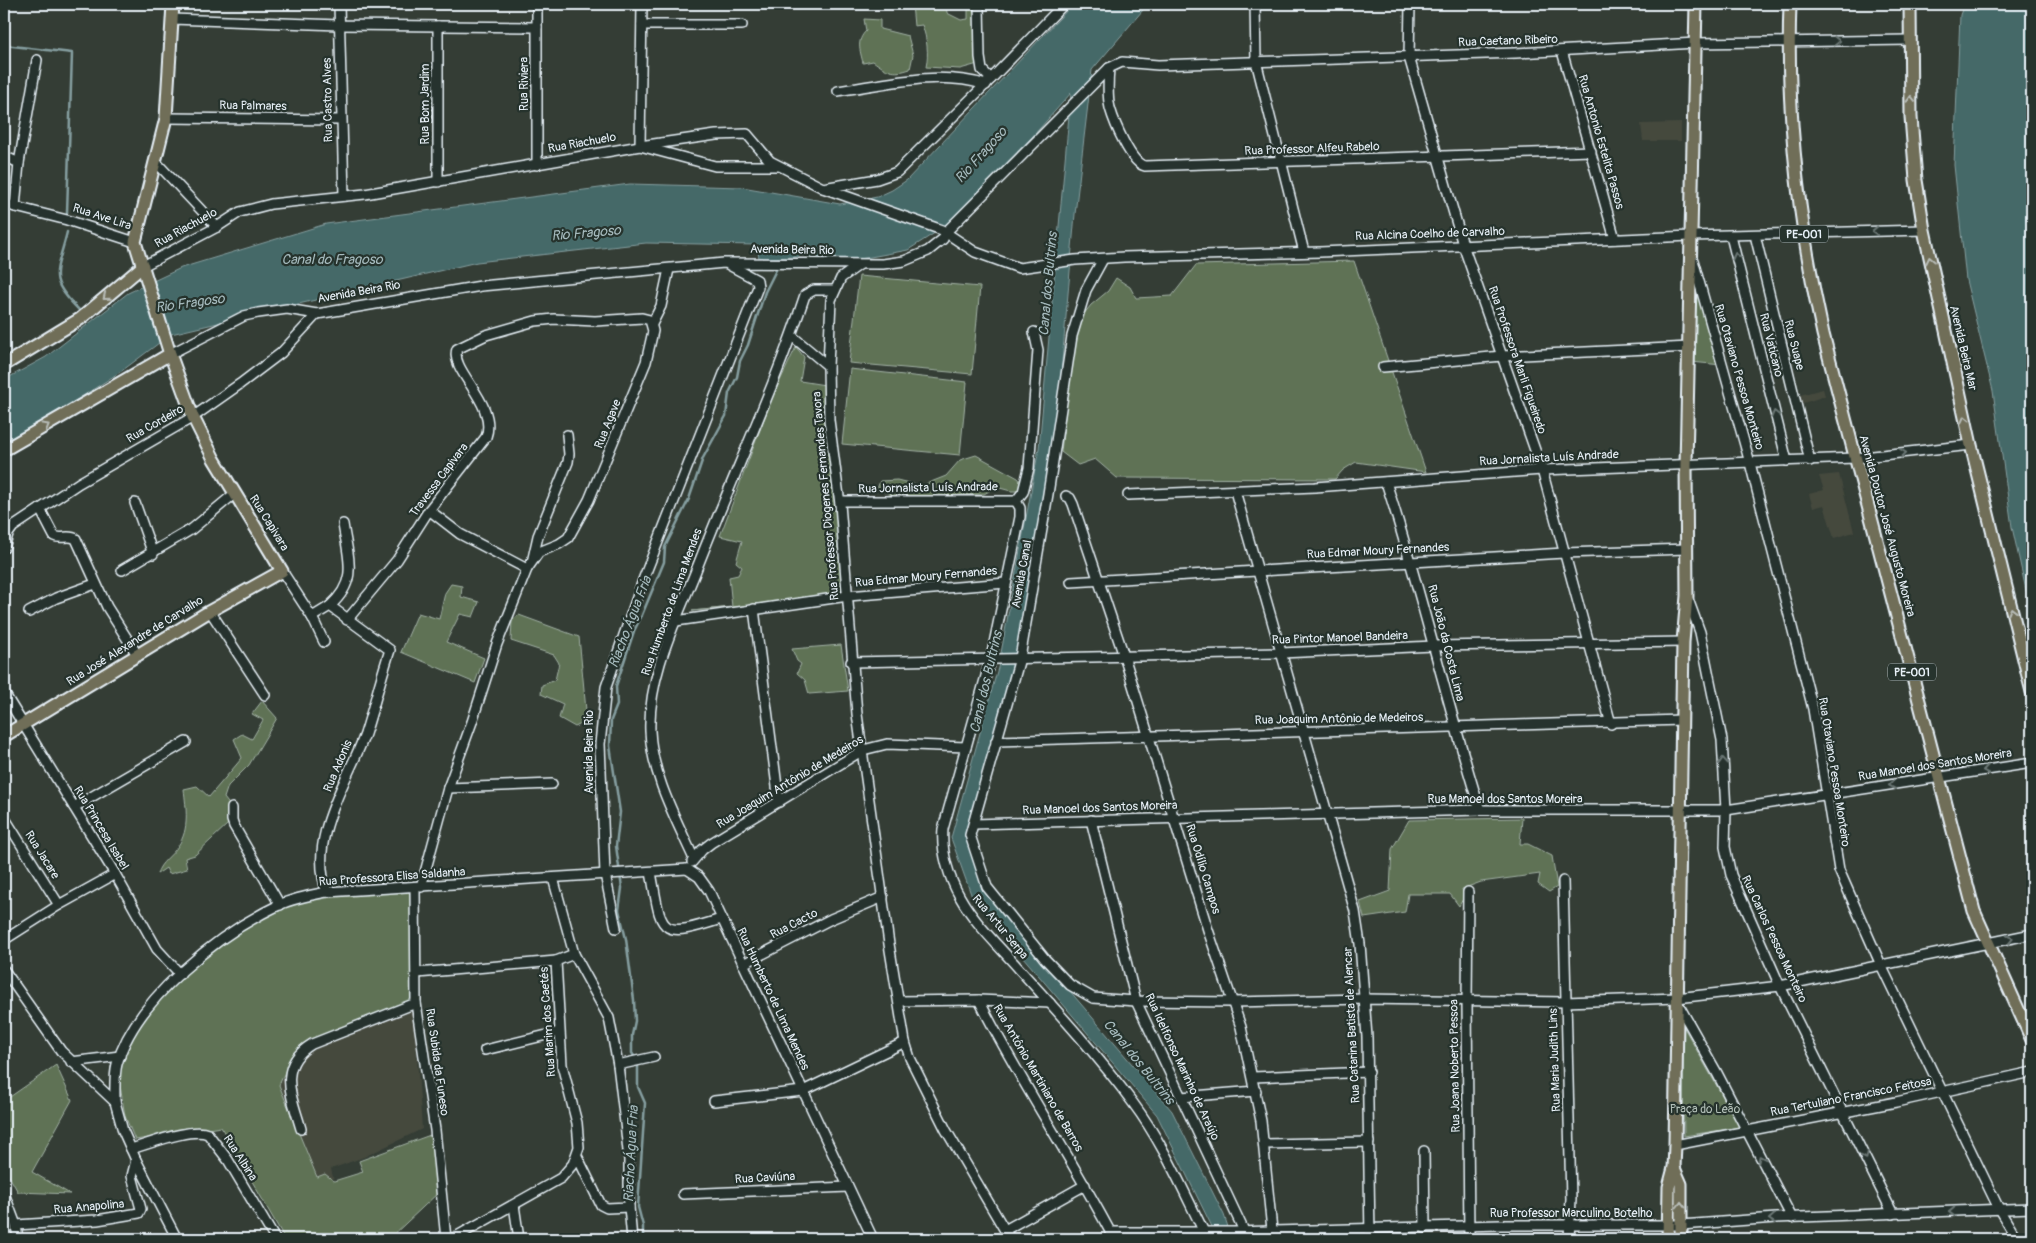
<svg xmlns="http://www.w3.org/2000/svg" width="2036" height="1243" viewBox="0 0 2036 1243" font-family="Pangolin,sans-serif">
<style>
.built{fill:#45493e}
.green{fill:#5e7255;stroke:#a3b2a6}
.water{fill:#446967;stroke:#869fa1}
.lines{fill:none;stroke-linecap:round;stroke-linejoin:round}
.stream{stroke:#869fa1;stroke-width:2.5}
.minor-casing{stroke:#e8f1f8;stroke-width:12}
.major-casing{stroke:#e8f1f8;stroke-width:15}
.minor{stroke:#26332d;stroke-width:9}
.major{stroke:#706e59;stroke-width:11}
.oneway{stroke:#6a7674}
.oneway2{stroke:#b8bdb8}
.labels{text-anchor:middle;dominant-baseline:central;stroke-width:4.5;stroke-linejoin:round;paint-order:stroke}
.shield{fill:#26332d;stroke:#aeb8bb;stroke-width:1}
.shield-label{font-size:11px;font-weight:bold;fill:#e8f1f8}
.street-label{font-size:12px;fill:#e8f1f8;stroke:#26332d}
.park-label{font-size:12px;fill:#b1beb7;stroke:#26332d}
.water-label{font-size:14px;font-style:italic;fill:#a6bbbe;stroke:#26332d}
</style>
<rect width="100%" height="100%" fill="#343d35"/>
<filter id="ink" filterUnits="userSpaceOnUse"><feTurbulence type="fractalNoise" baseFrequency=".02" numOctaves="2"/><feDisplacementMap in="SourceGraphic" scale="10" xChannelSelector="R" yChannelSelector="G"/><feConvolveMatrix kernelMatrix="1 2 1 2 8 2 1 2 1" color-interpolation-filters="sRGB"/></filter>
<g filter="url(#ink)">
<!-- built -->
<g class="built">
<polygon points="1681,123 1681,141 1643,141 1641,124"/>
<polygon points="1823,389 1825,396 1797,405 1796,396"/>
<polygon points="1839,474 1854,532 1834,538 1824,505 1813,508 1809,494 1824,490 1819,476"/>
<polygon points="413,1000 422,1129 364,1157 331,1169 334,1181 317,1177 279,1084 294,1052"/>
</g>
<!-- green -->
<g class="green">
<path d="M912 4H946L947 13 961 20 968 19V7L964 4H979L978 64 960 69 926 67C929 54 927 38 922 25L914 26Z"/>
<path d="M864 19 880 20V29L908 36 913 55 910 69C893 75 887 71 873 61L863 63C860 50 856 41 866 31Z"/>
<polygon points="1354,261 1426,472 1356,462 1343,470 1335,479 1117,478 1095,459 1078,465 1061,452 1075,325 1091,305 1108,291 1116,278 1130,287 1136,298 1172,296 1196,265"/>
<polygon points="859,276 980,287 972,374 849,363"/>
<polygon points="1692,276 1722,365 1691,362"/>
<polygon points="796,347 804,357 800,381 825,385 848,596 692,611 732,607 729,577 738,575 742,567 736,562 742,541 720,536 772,398"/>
<polygon points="850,369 967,382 960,455 842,444"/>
<polygon points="976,455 1018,478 1022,483 1020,491 1011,491 996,487 984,494 961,495 933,500 904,500 877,489 880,481 897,480 921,486 946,476 960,460"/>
<polygon points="451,584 462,586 461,597 479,602 473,617 460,614 446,642 484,658 475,683 401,652 418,613 439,619 445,593"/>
<polygon points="519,615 579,637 587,721 575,727 559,718 563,704 541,694 542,685 555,680 559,663 554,655 511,641 512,620"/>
<polygon points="841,645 848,691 809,694 805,680 797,673 801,664 797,661 792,649"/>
<path d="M262 701 277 718 249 765 228 786 224 798 232 808 229 823 195 855 185 858 187 869 169 874 166 868 157 874C160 862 172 856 178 846 190 829 186 808 184 789L197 786 209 797 242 758 234 739 242 734 252 739 263 720 252 714Z"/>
<polygon points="1522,818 1520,844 1528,844 1552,856 1557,887 1549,892 1538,884 1540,874 1481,882 1462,889 1464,897 1459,906 1450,894 1408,894 1405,912 1364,918 1360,902 1390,891 1392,849 1409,820"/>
<polygon points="412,890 417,999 294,1052 279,1085 317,1177 325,1174 334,1181 363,1172 359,1161 433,1134 440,1191 389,1239 285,1239 221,1127 135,1140 125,1116 117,1067 136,1027 185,971 227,936 295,900"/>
<polygon points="1682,1024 1740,1127 1684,1136"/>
<polygon points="56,1065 72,1100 32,1172 70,1194 18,1192 4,1167 4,1101"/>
</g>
<!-- water -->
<g class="water">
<polygon points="1073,4 1148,4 1092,70 1075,214 1056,430 1015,664 967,838 983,889 1172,1111 1224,1215 1232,1239 1218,1239 1157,1115 972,897 951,838 999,664 1039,448 1071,93 963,215 908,250 849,261 801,255 797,257 759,258 757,245 646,243 477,262 171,334 123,370 4,447 4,380 46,357 128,293 181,268 326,224 630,184 742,187 840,204 877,197 892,190 907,180"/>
<polygon points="1964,4 2032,4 2032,617 2012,527 1993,391 1966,280 1954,165 1960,15"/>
</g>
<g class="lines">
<!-- stream -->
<g class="stream">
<polyline points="4,45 72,53 67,213"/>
<path d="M67 232C57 274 46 277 79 310"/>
<polyline points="636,1059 632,1053 632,1035 635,1021 634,1000 626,939 619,910 622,888 616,846 620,812 610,746 611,720 617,705 616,686 634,631 642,615 664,562 665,547 689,499 703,458 726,416 729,393 737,377 740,361 748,345 765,292 778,266"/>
<polyline points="638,1064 638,1087 645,1103 638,1207 643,1226 643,1239"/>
</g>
<!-- minor casing -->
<g class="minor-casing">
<g id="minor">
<polyline points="339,4 344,196"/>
<polyline points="642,4 640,146 715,166 778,166"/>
<polyline points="1255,4 1256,61 1304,252"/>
<polyline points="1410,4 1409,57 1463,245 1542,470 1611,724"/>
<polyline points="172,19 339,25 537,27"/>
<polyline points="642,25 742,25"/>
<polyline points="438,26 438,182"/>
<polyline points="1562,51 1615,239"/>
<path d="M1109 68C1108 81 1107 95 1110 108 1114 122 1131 164 1145 166L1591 151"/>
<polyline points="991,79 1064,4"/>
<path d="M838 91C886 84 938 70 986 85"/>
<polyline points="166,118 340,120"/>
<polyline points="4,156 19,163"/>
<polyline points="156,162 217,227"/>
<polyline points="537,165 537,4"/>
<polyline points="823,188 942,230 975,252 1019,268 1075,260 1124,257 1320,252 1691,236 1924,230"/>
<polyline points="4,204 67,220 135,242"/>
<polyline points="15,207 19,163 37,60"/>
<polyline points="1755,235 1810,461"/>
<polyline points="1731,236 1787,461"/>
<polyline points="1103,259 1086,290 1072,336 1048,494 1020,658 970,835 987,887 1045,959 1070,985 1093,998 1136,1001 1233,1002 1364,999 1565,1002 1677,998 1780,986 2032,934"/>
<polyline points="1693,260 1750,463 1813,709 1839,870 1881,965 2000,1211 2017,1239"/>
<polyline points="859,265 841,278 831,300 828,366 829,420 840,504 857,714 889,944 905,1042 910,1058 946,1130 1010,1239"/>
<polyline points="143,266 217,227 240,212 271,204 365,194 640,146 716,135 747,134 770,161 823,188 877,179 897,172 991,79 982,70 980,57 979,4"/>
<polyline points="652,324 661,306 669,269"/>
<polyline points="792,336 828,366"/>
<polyline points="170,354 244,316 258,313 287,309 317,314 481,286 724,263 883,264 904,261 928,251 943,239 946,232 1109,68 1122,62 1158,65 1516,53 1696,43 1910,40"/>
<polyline points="1383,367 1502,356 1690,347"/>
<path d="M1386 482C1421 590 1446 701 1480 810"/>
<polyline points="1235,491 1355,911 1360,944 1367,1037 1370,1239"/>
<polyline points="1128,495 1315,487 1542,470 1855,458 1971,445"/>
<polyline points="1066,496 1070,498 1073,504 1124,656 1208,930 1241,1027 1261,1121 1272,1230"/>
<polyline points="840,501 1016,501"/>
<path d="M1016 501 1020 508V517L991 658 943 829C941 852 949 878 960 897 975 924 1000 947 1020 970 1059 1013 1099 1057 1133 1103 1163 1143 1182 1188 1204 1232"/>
<polyline points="1016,501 1023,492 1029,468 1038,350 1034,332"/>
<polyline points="135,503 153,554"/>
<path d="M40 509 54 536C61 540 69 534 76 539L107 607 138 656"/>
<polyline points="429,510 460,534 527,569"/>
<polyline points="4,548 8,534 13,527 79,483 193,417 240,384 281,353 317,314"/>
<polyline points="533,558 538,536 568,462 569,454 567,435"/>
<polyline points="122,570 192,529 234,494"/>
<path d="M282 571 312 617 330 606 390 650C381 677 374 706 365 734 347 783 307 838 327 892"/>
<polyline points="1071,582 1564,553 1687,549"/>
<polyline points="1688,599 1700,632 1722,740 1726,810 1725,847 1731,875 1780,986 1893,1214"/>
<path d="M330 606C359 580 348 558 343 524"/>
<polyline points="754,609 779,802"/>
<polyline points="210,611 265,695"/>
<polyline points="29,612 56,598 95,584"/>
<polyline points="312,617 324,642"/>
<path d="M347 620 397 560 429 510 486 437C498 403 449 371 457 349L486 335 535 321 554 319 595 321 642 318 650 320 653 331 646 362 589 500 568 538 559 544 539 552 527 569 497 644 472 722 448 788 421 887"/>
<polyline points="676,621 848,596 1006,583"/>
<polyline points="851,662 1281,653 1434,646 1683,642"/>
<polyline points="4,693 115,874 157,949 180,974"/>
<polyline points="996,741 1682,720"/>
<polyline points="448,788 552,784"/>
<polyline points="74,807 186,742"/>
<polyline points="232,808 232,820 234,826 280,905"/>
<polyline points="4,817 59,905"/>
<polyline points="1091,820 1136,1001 1244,1231"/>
<polyline points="974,824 1480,810 1726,810 2032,763"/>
<path d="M694 859C676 819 652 776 650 731 648 676 675 623 695 573 731 480 774 389 805 295L814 290H834"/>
<polyline points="692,862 702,850 711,843 863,750 887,744 966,747"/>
<polyline points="687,869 699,877 709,891 873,1239"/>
<path d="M651 872C662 932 657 940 721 919"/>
<polyline points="553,878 574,954 609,1018 618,1065 625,1123 629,1160 629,1207 607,1208 601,1205 577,1156"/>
<polyline points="1563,881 1571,1199 1569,1239"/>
<polyline points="415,887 416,1003 435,1130 446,1239"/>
<polyline points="1468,892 1467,1001 1469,1239"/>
<polyline points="616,928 605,874 600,744 606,687 643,580 758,287 757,280 729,265"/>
<polyline points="4,940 59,905 115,874"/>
<polyline points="743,964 831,919 883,897"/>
<polyline points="4,970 61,1051 115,1102 123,1131 136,1160 177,1239"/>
<polyline points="417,973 556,961"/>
<path d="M979 1000C1020 1082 1072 1158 1114 1239"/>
<polyline points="899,1001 979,1000 1050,1003"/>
<polyline points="1678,1004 1717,1073 1792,1218"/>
<polyline points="485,1050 559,1032"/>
<polyline points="71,1062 120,1056"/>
<polyline points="618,1065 654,1057"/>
<polyline points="1253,1077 1369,1072"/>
<polyline points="1181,1097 1256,1091"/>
<polyline points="714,1101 803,1091 905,1042"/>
<path d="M115 1102C115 1090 114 1075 117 1064 135 999 220 933 279 905 294 898 311 895 327 892L687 869"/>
<path d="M301 1129C292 1097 276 1066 312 1044L416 1003"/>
<polyline points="1264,1144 1369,1142"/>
<polyline points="1675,1145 1896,1102 2032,1072"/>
<path d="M131 1149C149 1144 191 1127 208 1134L228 1160 275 1239"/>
<polyline points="1424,1151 1425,1228"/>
<polyline points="4,1193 16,1225 18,1239"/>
<polyline points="683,1194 848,1187"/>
<polyline points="514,1205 519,1239"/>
<polyline points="629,1207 632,1239"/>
<polyline points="16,1225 97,1220 139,1213 141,1209 132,1176 136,1160"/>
<polyline points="1005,1230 1085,1185"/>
<polyline points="1110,1232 1235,1232 1501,1225 1681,1225 1776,1218 2032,1208"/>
<polyline points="452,1239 561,1178 573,1164 579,1147 577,1123 562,1065 556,961 574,954"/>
</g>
</g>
<!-- major casing -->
<g class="major-casing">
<g id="major">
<path d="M1790 4C1786 114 1799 226 1823 334L1974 911 2032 1040"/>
<polyline points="1910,4 1911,117 1916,180 1924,230 1971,445 2032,692"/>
<polyline points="4,365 80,319 143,266"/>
<polyline points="4,450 170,354"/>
<polyline points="4,736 210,611 282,571 214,459 193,417 170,354 135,242 166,118 173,4"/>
<polyline points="1674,1168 1681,1184 1681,1239"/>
<polyline points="1668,1239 1669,1187 1674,1168 1675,1145 1683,642 1687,596 1686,465 1696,4"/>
</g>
</g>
<!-- minor -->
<use href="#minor" class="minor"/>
<!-- major -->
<use href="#major" class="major"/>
</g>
<!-- one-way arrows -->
<defs><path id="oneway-chevron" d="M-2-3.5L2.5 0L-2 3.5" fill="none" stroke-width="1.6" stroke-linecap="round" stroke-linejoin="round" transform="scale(1.25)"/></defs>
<g class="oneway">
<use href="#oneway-chevron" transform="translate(1837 41) rotate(-1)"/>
<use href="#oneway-chevron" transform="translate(1875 231) rotate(178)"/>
<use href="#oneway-chevron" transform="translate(1736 256) rotate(-104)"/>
<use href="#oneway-chevron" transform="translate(1775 414) rotate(-104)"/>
<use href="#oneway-chevron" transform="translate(1903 453) rotate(-7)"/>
<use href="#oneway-chevron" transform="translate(1723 761) rotate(-94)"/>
<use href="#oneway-chevron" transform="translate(1986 770) rotate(171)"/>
<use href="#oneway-chevron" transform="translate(1892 785) rotate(171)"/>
<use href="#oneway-chevron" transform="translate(2010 939) rotate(-12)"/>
<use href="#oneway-chevron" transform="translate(1865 1156) rotate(64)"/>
<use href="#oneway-chevron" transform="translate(1761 1159) rotate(-117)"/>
<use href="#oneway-chevron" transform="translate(1952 1212) rotate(178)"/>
<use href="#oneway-chevron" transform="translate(1772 1219) rotate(176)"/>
</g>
<g class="oneway2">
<use href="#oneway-chevron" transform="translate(1911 99) rotate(-91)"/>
<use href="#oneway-chevron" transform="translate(1930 260) rotate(-102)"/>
<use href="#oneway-chevron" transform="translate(106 297) rotate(140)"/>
<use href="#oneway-chevron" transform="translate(1965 419) rotate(-103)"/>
<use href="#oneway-chevron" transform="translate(46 426) rotate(-31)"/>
<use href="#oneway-chevron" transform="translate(2012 611) rotate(-104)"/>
<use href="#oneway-chevron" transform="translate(1681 1205) rotate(-90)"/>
</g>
</g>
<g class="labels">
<!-- shield labels -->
<g class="shield">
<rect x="1780" y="225.5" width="48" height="17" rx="4"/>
<rect x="1888" y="663.5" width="48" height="17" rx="4"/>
</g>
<g class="shield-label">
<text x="1804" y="234">PE-001</text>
<text x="1912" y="672">PE-001</text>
</g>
<!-- street labels -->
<g class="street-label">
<text transform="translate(1508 41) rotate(-2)">Rua Caetano Ribeiro</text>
<text transform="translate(524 84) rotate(-90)">Rua Riviera</text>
<text transform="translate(328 100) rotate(-91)">Rua Castro Alves</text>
<text transform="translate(425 104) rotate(-90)">Rua Bom Jardim</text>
<text transform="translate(253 106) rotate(1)">Rua Palmares</text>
<text transform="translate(1601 142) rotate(74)">Rua Antonio Estelita Passos</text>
<text transform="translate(582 143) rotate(-10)">Rua Riachuelo</text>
<text transform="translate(1312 149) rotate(-2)">Rua Professor Alfeu Rabelo</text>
<text transform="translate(102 217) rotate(18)">Rua Ave Lira</text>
<text transform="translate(186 228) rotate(-29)">Rua Riachuelo</text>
<text transform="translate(1430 234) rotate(-2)">Rua Alcina Coelho de Carvalho</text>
<text transform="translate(792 250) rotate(1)">Avenida Beira Rio</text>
<text transform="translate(359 292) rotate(-10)">Avenida Beira Rio</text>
<text transform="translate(1771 345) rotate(76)">Rua Vaticano</text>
<text transform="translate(1794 345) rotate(76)">Rua Suape</text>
<text transform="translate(1963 348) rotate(77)">Avenida Beira Mar</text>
<text transform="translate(1517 360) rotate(71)">Rua Professora Marli Figueiredo</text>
<text transform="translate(1739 377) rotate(74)">Rua Otaviano Pessoa Monteiro</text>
<text transform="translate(155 424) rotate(-30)">Rua Cordeiro</text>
<text transform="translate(608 424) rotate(-68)">Rua Agave</text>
<text transform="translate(1549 458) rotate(-3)">Rua Jornalista Luís Andrade</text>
<text transform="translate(439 480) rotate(-53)">Travessa Capivara</text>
<text transform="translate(928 488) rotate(-1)">Rua Jornalista Luís Andrade</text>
<text transform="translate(826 496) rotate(-95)">Rua Professor Diogenes Fernandes Tavora</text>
<text transform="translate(269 523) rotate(58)">Rua Capivara</text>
<text transform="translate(1887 526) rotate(75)">Avenida Doutor José Augusto Moreira</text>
<text transform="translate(1378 551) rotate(-3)">Rua Edmar Moury Fernandes</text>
<text transform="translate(1022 574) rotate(-80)">Avenida Canal</text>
<text transform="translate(926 577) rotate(-5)">Rua Edmar Moury Fernandes</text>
<text transform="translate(672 602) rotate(-70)">Rua Humberto de Lima Mendes</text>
<text transform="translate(1340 638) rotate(-2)">Rua Pintor Manoel Bandeira</text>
<text transform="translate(135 641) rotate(-32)">Rua José Alexandre de Carvalho</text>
<text transform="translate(1446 643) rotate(76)">Rua João da Costa Lima</text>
<text transform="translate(1339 719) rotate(-1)">Rua Joaquim Antônio de Medeiros</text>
<text transform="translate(589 752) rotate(-90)">Avenida Beira Rio</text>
<text transform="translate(1935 765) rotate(-9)">Rua Manoel dos Santos Moreira</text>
<text transform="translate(338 766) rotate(-67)">Rua Adonis</text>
<text transform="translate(1834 772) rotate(81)">Rua Otaviano Pessoa Monteiro</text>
<text transform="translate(790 782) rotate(-31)">Rua Joaquim Antônio de Medeiros</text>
<text x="1505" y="799">Rua Manoel dos Santos Moreira</text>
<text transform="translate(1100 808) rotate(-2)">Rua Manoel dos Santos Moreira</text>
<text transform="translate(101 828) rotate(59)">Rua Princesa Isabel</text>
<text transform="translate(42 855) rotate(58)">Rua Jacare</text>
<text transform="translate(1203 869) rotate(73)">Rua Odílio Campos</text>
<text transform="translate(392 877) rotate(-4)">Rua Professora Elisa Saldanha</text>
<text transform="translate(794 924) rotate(-27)">Rua Cacto</text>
<text transform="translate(1000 927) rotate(50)">Rua Artur Serpa</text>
<text transform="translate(1774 939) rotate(65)">Rua Carlos Pessoa Monteiro</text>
<text transform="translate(773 999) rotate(65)">Rua Humberto de Lima Mendes</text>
<text transform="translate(548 1022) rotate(-94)">Rua Marim dos Caetés</text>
<text transform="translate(1352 1025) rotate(-93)">Rua Catarina Batista de Alencar</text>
<text transform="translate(1555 1060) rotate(-92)">Rua Maria Judith Lins</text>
<text transform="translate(437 1062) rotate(82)">Rua Subida da Funeso</text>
<text transform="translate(1455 1066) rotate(-91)">Rua Joana Noberto Pessoa</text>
<text transform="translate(1182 1067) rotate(65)">Rua Idelfonso Marinho de Araújo</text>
<text transform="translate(1038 1078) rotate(60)">Rua Antônio Martiniano de Barros</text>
<text transform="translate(1851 1097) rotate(-11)">Rua Tertuliano Francisco Feitosa</text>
<text transform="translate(240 1158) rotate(57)">Rua Albina</text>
<text transform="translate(765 1178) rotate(-3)">Rua Caviúna</text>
<text transform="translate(89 1207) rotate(-5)">Rua Anapolina</text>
<text x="1571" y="1213">Rua Professor Marculino Botelho</text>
</g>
<!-- park labels -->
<g class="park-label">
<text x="1705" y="1109">Praça do Leão</text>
</g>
<!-- water labels -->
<g class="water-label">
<text transform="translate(981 155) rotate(-48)">Rio Fragoso</text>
<text transform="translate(586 233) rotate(-5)">Rio Fragoso</text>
<text x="332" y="259">Canal do Fragoso</text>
<text transform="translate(1048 284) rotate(-85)">Canal dos Bultrins</text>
<text transform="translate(190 303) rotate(-8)">Rio Fragoso</text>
<text transform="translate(630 622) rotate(-69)">Riacho Água Fria</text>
<text transform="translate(986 682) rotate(-77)">Canal dos Bultrins</text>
<text transform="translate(1139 1062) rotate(51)">Canal dos Bultrins</text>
<text transform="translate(631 1154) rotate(-87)">Riacho Água Fria</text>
</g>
</g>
<!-- margin -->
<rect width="2036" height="1243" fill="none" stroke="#26332d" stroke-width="20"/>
<rect x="10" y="10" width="2016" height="1223" fill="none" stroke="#e8f1f8" stroke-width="2" filter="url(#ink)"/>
</svg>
